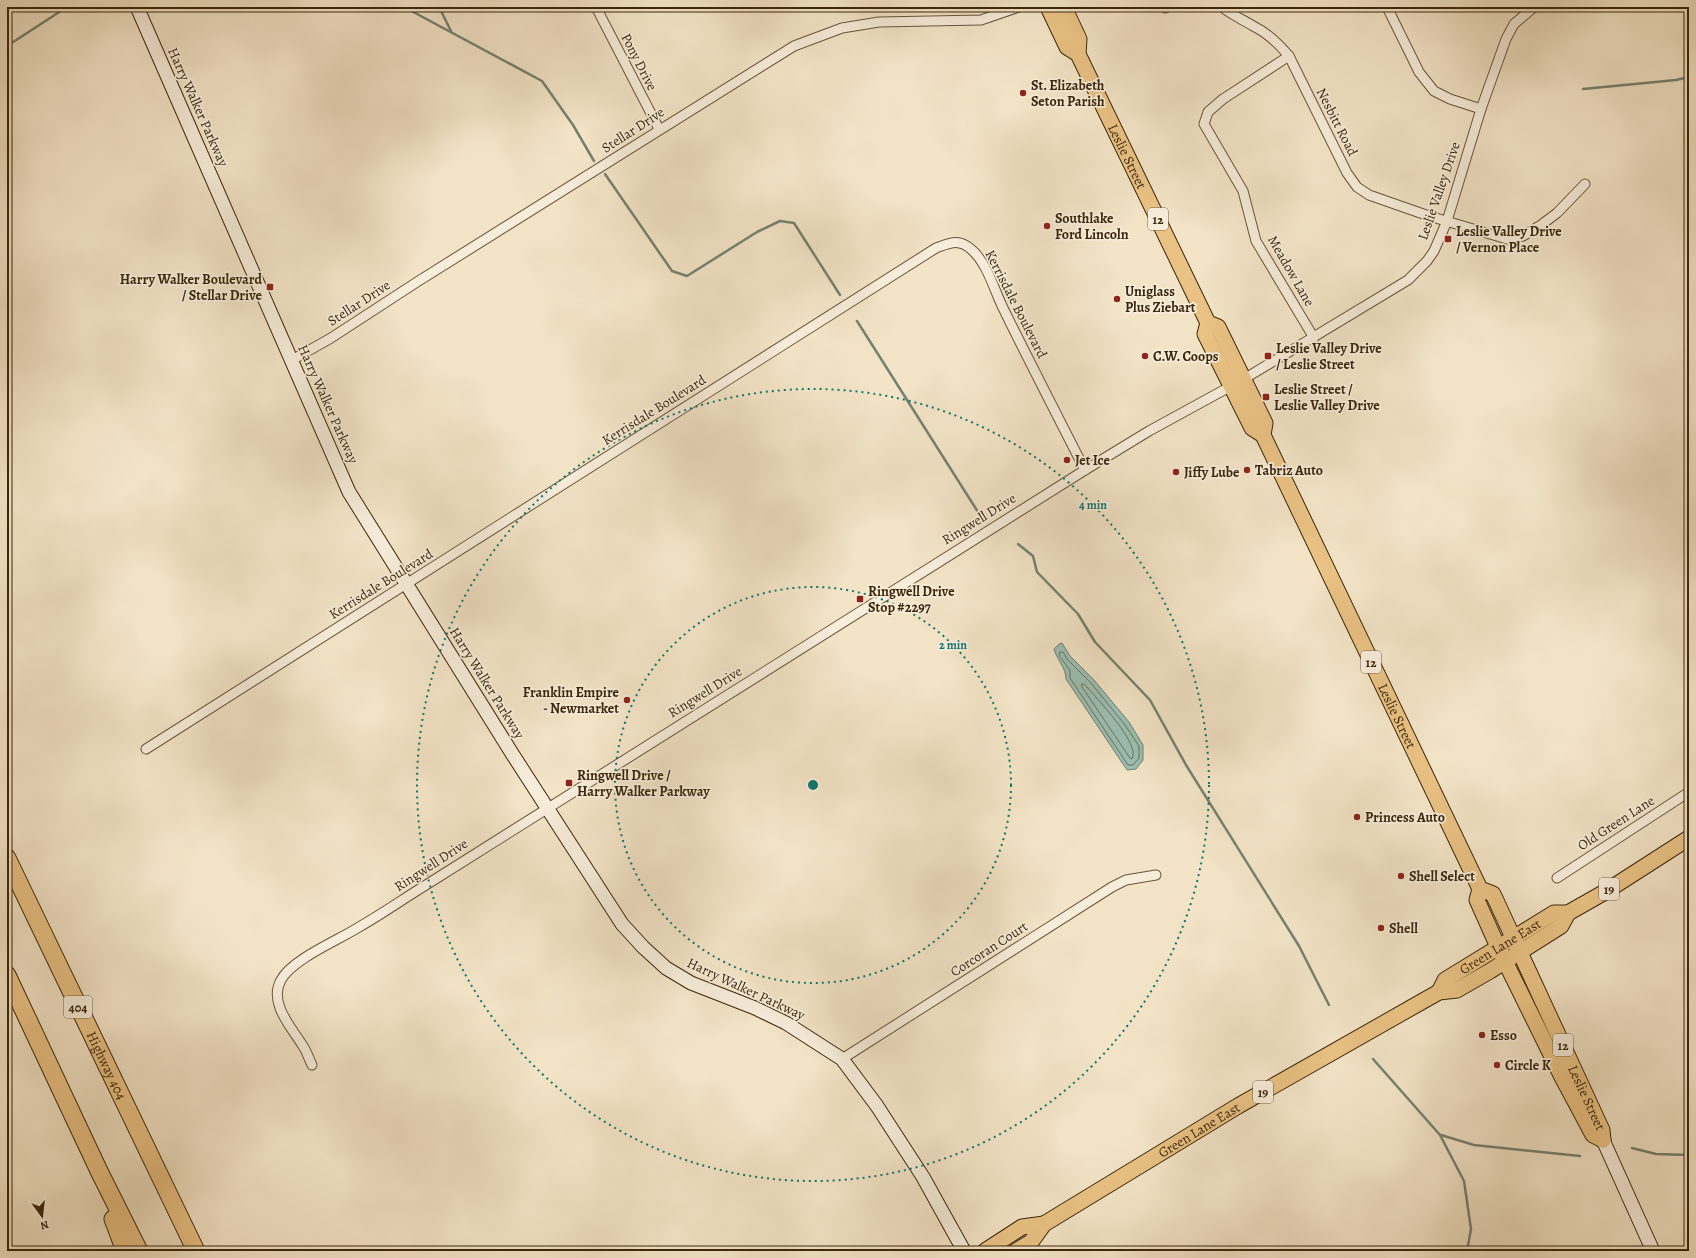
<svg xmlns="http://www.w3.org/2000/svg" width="1696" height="1258" viewBox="0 0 1696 1258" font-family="Alegreya,serif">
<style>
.water{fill:#9bbfb3;stroke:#758270}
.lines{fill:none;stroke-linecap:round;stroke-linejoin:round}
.shore{stroke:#6b7360;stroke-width:1}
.stream{stroke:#758270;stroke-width:2.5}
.street-casing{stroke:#69563b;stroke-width:11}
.secondary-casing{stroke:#3b270c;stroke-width:15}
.primary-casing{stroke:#3b270c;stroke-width:17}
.highway-casing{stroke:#3b270c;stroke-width:19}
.street{stroke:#f7eddb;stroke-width:9}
.secondary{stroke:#f7eddb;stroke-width:13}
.primary{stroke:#eac284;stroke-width:15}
.highway{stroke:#eac284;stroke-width:17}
.ring{fill:none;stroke:#0f766e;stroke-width:2;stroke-dasharray:2 4}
.poi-dot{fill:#8f2418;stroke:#f7eddb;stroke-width:1.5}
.labels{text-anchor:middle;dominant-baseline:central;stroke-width:3.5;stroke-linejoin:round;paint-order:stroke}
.shield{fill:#f7eddb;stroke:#73624a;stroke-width:1}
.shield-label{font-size:13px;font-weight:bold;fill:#3b270c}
.street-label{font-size:14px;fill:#3b270c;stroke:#f7eddb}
.poi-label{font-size:14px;font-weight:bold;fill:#3b270c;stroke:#f7eddb;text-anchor:start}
.centre{fill:#0f766e;stroke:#f7eddb;stroke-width:2}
.ring-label{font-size:12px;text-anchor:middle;font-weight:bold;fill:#0f766e;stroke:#f7eddb;stroke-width:3.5;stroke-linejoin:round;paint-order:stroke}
</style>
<rect width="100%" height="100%" fill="#f3e4c7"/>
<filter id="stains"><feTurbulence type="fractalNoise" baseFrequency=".005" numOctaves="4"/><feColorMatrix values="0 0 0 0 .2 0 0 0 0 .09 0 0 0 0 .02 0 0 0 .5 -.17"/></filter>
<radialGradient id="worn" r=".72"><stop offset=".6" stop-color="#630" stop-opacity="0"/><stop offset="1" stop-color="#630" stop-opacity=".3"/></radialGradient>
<!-- water -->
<path class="water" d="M1062 643 1070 656 1094 680 1129 722 1143 745V760L1136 769 1127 770 1066 679C1066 668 1057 660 1054 649L1059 644Z"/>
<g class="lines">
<!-- shore -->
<g class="shore">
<polygon points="1060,652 1063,652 1067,659 1091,683 1125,725 1139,746 1139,758 1133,765 1128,765 1070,678 1070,670 1060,657"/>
<path d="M1082 684H1084L1087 687C1097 699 1141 744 1132 759L1130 758 1082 687Z"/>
</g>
<!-- stream -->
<g class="stream">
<polyline points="404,7 542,81 573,125 594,161"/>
<polyline points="439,7 451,31"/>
<polyline points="7,46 67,7"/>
<polyline points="1583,89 1676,80 1689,77"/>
<polyline points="605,174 672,271 687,276 757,232 780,221 794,223 840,295"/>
<polyline points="857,321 978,512"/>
<polyline points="1018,544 1033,556 1037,572 1078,614 1095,642 1150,700 1186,765 1299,946 1329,1005"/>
<polyline points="1373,1059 1440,1135 1464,1181 1471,1229 1467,1251"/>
<polyline points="1441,1135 1474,1145 1580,1156"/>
<polyline points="1632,1148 1656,1154 1689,1155"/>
</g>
<!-- street casing -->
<g class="street-casing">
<g id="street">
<polyline points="596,7 659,129"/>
<path d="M1222 7C1235 17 1242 19 1255 27 1269 34 1279 44 1289 56L1347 173 1357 187 1369 195 1429 216 1507 239 1523 236 1541 225 1557 213 1585 184"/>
<polyline points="1387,7 1419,72 1434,91 1450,99 1481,109"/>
<polyline points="1165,8 1166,7"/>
<polyline points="1289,56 1223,99 1208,112 1204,124 1243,191 1256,241 1314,338"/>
<polyline points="292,360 331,338 417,282 794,46 842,28 879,22 981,20 1019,7"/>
<path d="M146 749 936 248C950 243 959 238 972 250 988 264 995 293 1005 312 1031 365 1058 417 1085 470"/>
<polyline points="1557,878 1689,792"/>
<polyline points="842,1059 1112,887 1126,880 1156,875"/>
<path d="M312 1065C309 1059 307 1052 303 1046 292 1028 268 1003 281 980 292 959 339 940 359 927 382 914 403 899 426 885 645 745 865 607 1085 470L1149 431 1244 379 1408 280 1427 261 1434 251 1447 221 1481 109 1506 39 1514 24 1534 7"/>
</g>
</g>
<!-- secondary casing -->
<g class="secondary-casing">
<g id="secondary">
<polyline points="137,7 349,492 513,755 622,924 643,947 666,968 691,983 755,1008 786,1023 842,1059 877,1106 923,1177 964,1251"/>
<polyline points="1603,1140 1653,1251"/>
</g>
</g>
<!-- primary casing -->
<g class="primary-casing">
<g id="primary">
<path id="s1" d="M1048 7 1067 47 1078 54 1208 323 1218 327 1265 423 1263 435"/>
<polyline points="1064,7 1079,39 1078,54"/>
<path id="s2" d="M1208 323 1205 334 1252 428 1263 435 1480 889 1493 894 1602 1130 1603 1140"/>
<polyline points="1480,889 1477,900 1498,947 1562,1077 1593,1135 1603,1140"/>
<path id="s3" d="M1439 992 1445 980 1554 913H1568L1605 892 1689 838"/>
<polyline points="985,1251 1022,1227 1044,1224"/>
<path id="s4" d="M1016 1251 1031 1242 1044 1224 1238 1106 1423 1001 1439 992 1457 990 1490 971 1561 926 1568 913"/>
</g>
</g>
<!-- highway casing -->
<g class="highway-casing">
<g id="highway">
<path id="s5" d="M7 858 196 1251"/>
<polyline points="7,975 99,1171 139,1251"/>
<polyline points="113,1219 125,1251"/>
</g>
</g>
<!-- street -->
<use href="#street" class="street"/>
<!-- secondary -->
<use href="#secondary" class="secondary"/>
<!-- primary -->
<use href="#primary" class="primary"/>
<!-- highway -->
<use href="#highway" class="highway"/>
</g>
<!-- distance rings -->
<g class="ring">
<circle cx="813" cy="785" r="198"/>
<circle cx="813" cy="785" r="396"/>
</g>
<!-- markers -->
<g class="poi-dot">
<circle cx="1023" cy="93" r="4"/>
<circle cx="1047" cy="226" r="4"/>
<rect x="1444" y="235" width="8" height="8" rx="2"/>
<rect x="266" y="283" width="8" height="8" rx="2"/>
<circle cx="1117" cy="299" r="4"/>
<circle cx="1145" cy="356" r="4"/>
<rect x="1264" y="352" width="8" height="8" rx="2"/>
<rect x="1262" y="393" width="8" height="8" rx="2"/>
<circle cx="1067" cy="460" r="4"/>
<circle cx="1247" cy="470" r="4"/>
<circle cx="1176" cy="472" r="4"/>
<rect x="856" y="595" width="8" height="8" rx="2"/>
<circle cx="627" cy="700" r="4"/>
<rect x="565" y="779" width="8" height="8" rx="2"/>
<circle cx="1357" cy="817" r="4"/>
<circle cx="1401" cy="876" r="4"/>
<circle cx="1381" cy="928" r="4"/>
<circle cx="1482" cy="1035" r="4"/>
<circle cx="1497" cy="1065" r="4"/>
</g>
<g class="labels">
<!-- shield labels -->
<g class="shield">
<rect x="1148" y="208" width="20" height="22" rx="3"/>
<rect x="1361" y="651" width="20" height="22" rx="3"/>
<rect x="1599" y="878" width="20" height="22" rx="3"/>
<rect x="64" y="996" width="28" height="22" rx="3"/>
<rect x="1553" y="1034" width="20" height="22" rx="3"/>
<rect x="1253" y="1081" width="20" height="22" rx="3"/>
</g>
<g class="shield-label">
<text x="1158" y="219">12</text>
<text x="1371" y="662">12</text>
<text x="1609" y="889">19</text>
<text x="78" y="1007">404</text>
<text x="1563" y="1045">12</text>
<text x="1263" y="1092">19</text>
</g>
<!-- street labels -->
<g class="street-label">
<text transform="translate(639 62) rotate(63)">Pony Drive</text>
<text transform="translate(198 107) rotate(66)">Harry Walker Parkway</text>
<text transform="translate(1337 122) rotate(63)">Nesbitt Road</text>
<text transform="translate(633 130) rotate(-33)">Stellar Drive</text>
<text stroke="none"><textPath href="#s1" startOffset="171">Leslie Street</textPath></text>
<text transform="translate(1439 191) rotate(-71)">Leslie Valley Drive</text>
<text transform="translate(1291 271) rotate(60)">Meadow Lane</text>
<text transform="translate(359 303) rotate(-33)">Stellar Drive</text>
<text transform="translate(1016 304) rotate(63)">Kerrisdale Boulevard</text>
<text transform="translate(328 404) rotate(66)">Harry Walker Parkway</text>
<text transform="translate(654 410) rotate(-32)">Kerrisdale Boulevard</text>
<text transform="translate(979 519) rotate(-32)">Ringwell Drive</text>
<text transform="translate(381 584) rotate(-32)">Kerrisdale Boulevard</text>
<text transform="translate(487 683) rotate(58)">Harry Walker Parkway</text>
<text transform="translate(705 692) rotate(-32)">Ringwell Drive</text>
<text stroke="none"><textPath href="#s2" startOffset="441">Leslie Street</textPath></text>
<text transform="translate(1616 823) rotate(-33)">Old Green Lane</text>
<text transform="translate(431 865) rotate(-33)">Ringwell Drive</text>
<text stroke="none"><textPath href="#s3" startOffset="78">Green Lane East</textPath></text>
<text transform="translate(989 949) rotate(-33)">Corcoran Court</text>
<text transform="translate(746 989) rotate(25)">Harry Walker Parkway</text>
<text stroke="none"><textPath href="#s5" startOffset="230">Highway 404</textPath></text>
<text stroke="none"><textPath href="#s2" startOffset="871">Leslie Street</textPath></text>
<text stroke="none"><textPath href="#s4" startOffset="221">Green Lane East</textPath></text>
</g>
<!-- poi labels -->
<g class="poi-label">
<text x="1031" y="85">St. Elizabeth<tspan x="1031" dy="16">Seton Parish</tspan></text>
<text x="1055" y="218">Southlake<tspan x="1055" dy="16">Ford Lincoln</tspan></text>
<text x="1456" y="231">Leslie Valley Drive<tspan x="1456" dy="16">/ Vernon Place</tspan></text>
<text x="262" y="279" text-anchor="end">Harry Walker Boulevard<tspan x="262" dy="16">/ Stellar Drive</tspan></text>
<text x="1125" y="291">Uniglass<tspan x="1125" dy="16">Plus Ziebart</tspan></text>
<text x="1276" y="348">Leslie Valley Drive<tspan x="1276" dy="16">/ Leslie Street</tspan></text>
<text x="1153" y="356">C.W. Coops</text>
<text x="1274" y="389">Leslie Street /<tspan x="1274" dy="16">Leslie Valley Drive</tspan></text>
<text x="1075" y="460">Jet Ice</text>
<text x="1255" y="470">Tabriz Auto</text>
<text x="1184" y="472">Jiffy Lube</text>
<text x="868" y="591">Ringwell Drive<tspan x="868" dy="16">Stop #2297</tspan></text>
<text x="619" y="692" text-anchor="end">Franklin Empire<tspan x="619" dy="16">- Newmarket</tspan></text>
<text x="577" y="775">Ringwell Drive /<tspan x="577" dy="16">Harry Walker Parkway</tspan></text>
<text x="1365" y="817">Princess Auto</text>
<text x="1409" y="876">Shell Select</text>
<text x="1389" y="928">Shell</text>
<text x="1490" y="1035">Esso</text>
<text x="1505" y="1065">Circle K</text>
</g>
</g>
<circle cx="813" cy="785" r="6" class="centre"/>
<g class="ring-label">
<text x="1093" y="509">4 min</text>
<text x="953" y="649">2 min</text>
</g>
<!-- margin -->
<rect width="1696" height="1258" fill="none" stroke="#f3e4c7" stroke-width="24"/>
<rect x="8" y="8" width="1680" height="1242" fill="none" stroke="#3b270c" stroke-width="2"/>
<rect x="12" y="12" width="1672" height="1234" fill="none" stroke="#3b270c"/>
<!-- north arrow -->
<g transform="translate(42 1216) rotate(165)" stroke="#f7eddb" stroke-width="3" paint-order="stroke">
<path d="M0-3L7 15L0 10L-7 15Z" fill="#3b270c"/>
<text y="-6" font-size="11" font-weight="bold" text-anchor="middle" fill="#3b270c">N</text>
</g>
<rect width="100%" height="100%" filter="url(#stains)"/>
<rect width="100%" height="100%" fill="url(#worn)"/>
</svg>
